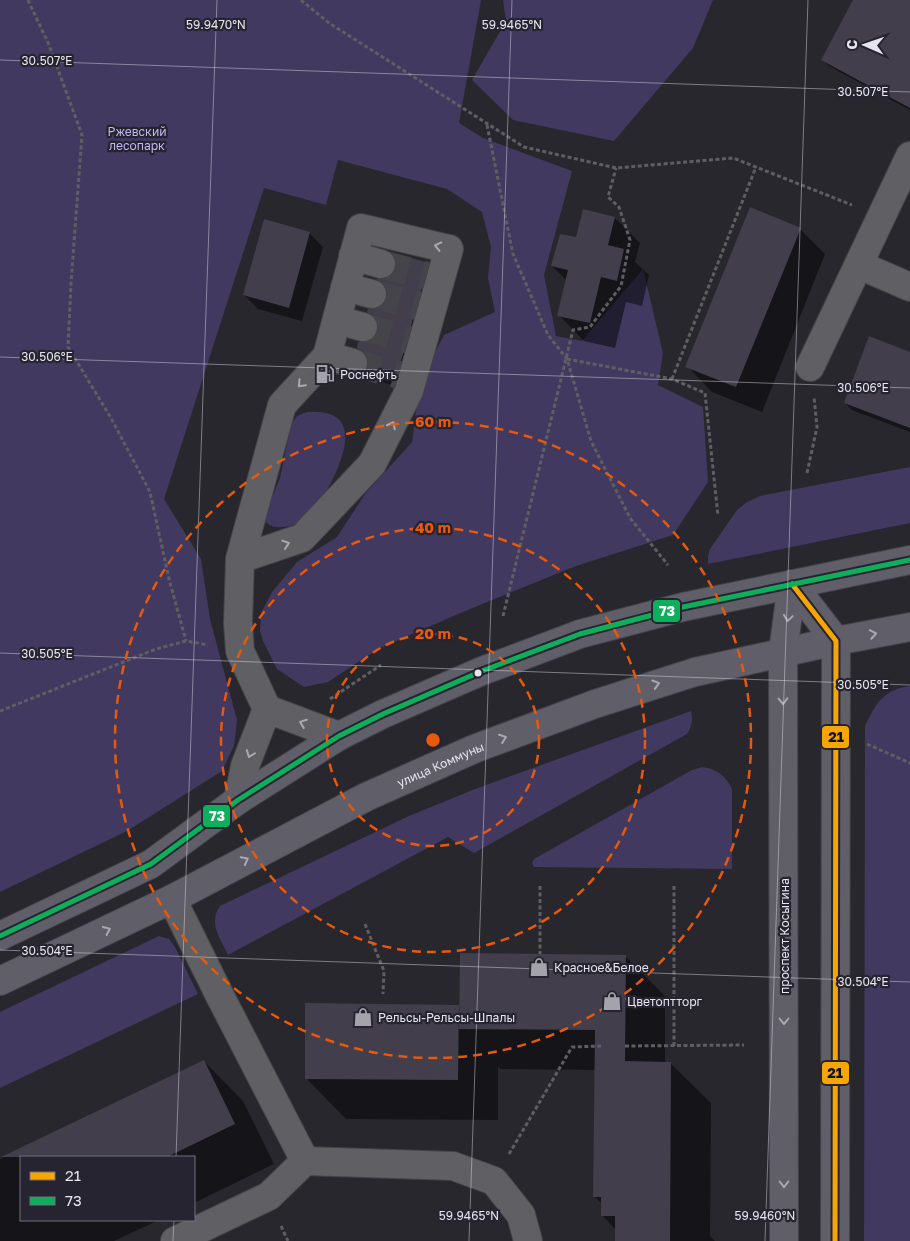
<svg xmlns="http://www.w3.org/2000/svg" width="910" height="1241" viewBox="0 0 910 1241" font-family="'Golos Text',sans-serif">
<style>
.green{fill:#41395f}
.shadow{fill:#0007}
.building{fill:#423e4c}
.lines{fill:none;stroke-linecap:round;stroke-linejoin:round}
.minor-tunnel{stroke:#44444a;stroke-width:28;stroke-dasharray:28 14;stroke-linecap:butt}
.minor-casing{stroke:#444348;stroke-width:30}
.major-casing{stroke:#444348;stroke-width:30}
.path{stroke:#5f5e63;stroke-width:3;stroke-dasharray:4 2.5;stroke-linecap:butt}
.minor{stroke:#606064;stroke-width:28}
.major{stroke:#605e69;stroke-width:28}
.bus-1-casing{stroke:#262430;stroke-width:9}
.bus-2-casing{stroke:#262430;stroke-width:9}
.bus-1{stroke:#f7a600;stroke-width:5}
.bus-2{stroke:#0daf5c;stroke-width:5}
.oneway{stroke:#aaa9af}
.oneway2{stroke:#aaa8b2}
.ticks{fill:none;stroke:#e6e5ed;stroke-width:1;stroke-opacity:0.45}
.ring{fill:none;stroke:#e8590c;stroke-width:2.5;stroke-dasharray:9 6}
.bus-dot{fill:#e6e5ed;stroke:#262430;stroke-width:2}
.labels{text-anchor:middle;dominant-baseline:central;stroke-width:4.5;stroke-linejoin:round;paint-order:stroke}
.park-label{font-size:12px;fill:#c1b7f0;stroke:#262430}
.poi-label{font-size:12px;fill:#e6e5ed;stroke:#262430;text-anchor:start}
.street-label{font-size:12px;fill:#e6e5ed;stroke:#262430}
.ticks-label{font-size:12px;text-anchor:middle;fill:#e6e5ed;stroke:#262430;stroke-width:4.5;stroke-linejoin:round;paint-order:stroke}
.centre{fill:#e8590c;stroke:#262430;stroke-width:2.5}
.ring-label{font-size:15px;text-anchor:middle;font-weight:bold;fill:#e8590c;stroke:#262430;stroke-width:4.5;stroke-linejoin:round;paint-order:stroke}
.line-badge{stroke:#262430;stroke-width:2}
.badge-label{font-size:14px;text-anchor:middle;font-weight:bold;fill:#fff}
.pale-badge-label{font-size:14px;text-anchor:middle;font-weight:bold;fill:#111}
</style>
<rect width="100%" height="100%" fill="#28272d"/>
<!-- green -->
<g class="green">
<polygon points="0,0 481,0 459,123 483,138 572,171 544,275 556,336 582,341 643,269 663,353 658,385 703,407 708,482 673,535 576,566 465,611 378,649 328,682 304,687 277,669 263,641 260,631 261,613 272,592 297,562 337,537 365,494 412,442 420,380 444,335 495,312 488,278 491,247 482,212 447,189 338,160 326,205 264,188 164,499 201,559 210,619 237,720 234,746 222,771 127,831 0,892"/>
<polygon points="503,0 713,0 693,48 614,141 513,120 472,80 506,21"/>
<path d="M307 412C360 408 347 450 332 481 326 492 320 505 311 514 303 522 288 529 276 527 271 527 267 523 263 520L280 478 291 425 297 416Z"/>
<polygon points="910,467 910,523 708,564 708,556 710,549 737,510 747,502 760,496"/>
<path d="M910 686V1241H864L865 726C875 704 884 689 910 686Z"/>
<path d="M691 711C693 721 692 726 687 734L474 853 448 837 228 955C220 938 208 923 220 906L409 816 475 789Z"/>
<path d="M702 767C717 769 725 775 732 789V869L534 867 532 863 534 859 692 770Z"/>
<polygon points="159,936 169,939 175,947 198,994 0,1088 0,1012"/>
</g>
<!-- shadow -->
<g class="shadow">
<polygon points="854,0 910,0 910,110 829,66 822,59"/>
<polygon points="615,218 640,243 635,262 649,275 642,306 626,302 615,348 584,341 559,315 567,281 552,266 577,239"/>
<polygon points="800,229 825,254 762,412 712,392 687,366"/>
<polygon points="309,233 323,247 302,321 258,309 244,295"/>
<polygon points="428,264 435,271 402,388 373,379 366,373 369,367 368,356 358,347 375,339 379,332 378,320 368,312 376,310 384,306 388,299 388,289 379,280 386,280"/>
<polygon points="910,353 910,432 852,410 845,403"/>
<polygon points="625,956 665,996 665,1063 670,1063 711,1103 710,1236 715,1241 616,1241 616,1230 602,1215 602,1204 595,1197 596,1070 501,1069 498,1067 498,1120 346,1119 306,1078 458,1006 461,1008"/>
<polygon points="204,1061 243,1101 274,1164 194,1203 194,1157 21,1157 21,1220 159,1220 114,1241 0,1241 0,1159"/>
</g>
<!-- building -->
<g class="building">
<polygon points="853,0 910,0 910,108 821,60"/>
<polygon points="750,207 801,228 736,387 685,367"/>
<polygon points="583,209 615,217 608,245 624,249 617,281 601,277 590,323 557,316 568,270 551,266 560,234 576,237"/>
<polygon points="264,219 310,232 289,308 243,295"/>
<polygon points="391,252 429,263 395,382 365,373 368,367 368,359 364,352 357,348 358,342 367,342 374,338 378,332 378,323 374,316 367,312 368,309 376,309 383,305 387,298 387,289 383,283 376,279 385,279 392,275 396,269 396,260"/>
<polygon points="869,336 910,352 910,428 844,403"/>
<polygon points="460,953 626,955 625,1061 671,1062 670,1241 615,1241 615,1216 601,1216 601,1197 593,1197 595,1030 459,1029"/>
<polygon points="305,1003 459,1005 458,1080 305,1079"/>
<polygon points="204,1060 235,1124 167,1157 1,1157"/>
</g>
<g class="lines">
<!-- minor-tunnel -->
<g class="minor-tunnel">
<polyline points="381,264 431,277"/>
<polyline points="372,294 422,307"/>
<polyline points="363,327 413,341"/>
<polyline points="353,363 403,376"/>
</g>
<!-- minor casing -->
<g class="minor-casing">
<g id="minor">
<polyline points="353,256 381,264"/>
<polyline points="859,265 910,287"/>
<polyline points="345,287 372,294"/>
<polyline points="337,320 363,327"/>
<polyline points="327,356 353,363"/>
<polyline points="810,367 910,156"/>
<polyline points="240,559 302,538 372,464 409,391 449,249 361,228 327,356 282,405 240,559 238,623 240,651 267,709 339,736"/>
<polyline points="238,800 245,766 267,709"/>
<polyline points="172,899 220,996 305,1161"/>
<polyline points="175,1241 269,1196 305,1161 453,1166 494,1181 521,1215 528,1241"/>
</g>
</g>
<!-- major casing -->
<g class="major-casing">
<g id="major">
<polyline points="792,584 836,641 835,1241"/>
<polyline points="0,936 151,864 238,800 339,736 383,714 482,671 580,634 683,607 910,560"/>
<path id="s1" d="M0 981 172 899 366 797 474 749 595 704 695 672 836 641 910 627"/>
<polyline points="784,1241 783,652 792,584"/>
</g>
</g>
<!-- path -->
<g class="path">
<polyline points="28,0 49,45 82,135 71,283 68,347 111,418 150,492 169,579 186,641"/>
<polyline points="301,0 329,23 524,147 616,168 733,158 852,205"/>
<polyline points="487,125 513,254 548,335 567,359 591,441 630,518 668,565"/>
<polyline points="567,359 672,379 705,393 718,516"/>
<polyline points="672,379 756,167"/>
<polyline points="807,473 817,427 814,397"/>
<polyline points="503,616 573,330 590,327 621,286 630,240 619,207 608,197 616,168"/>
<polyline points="330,699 381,665"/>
<polyline points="0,711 156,649 186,641 208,645"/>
<polyline points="867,744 910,763"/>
<polyline points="540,886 540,954"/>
<polyline points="365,924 384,971 383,994"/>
<polyline points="625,999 674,1000"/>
<polyline points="625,1046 744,1045"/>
<polyline points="674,1046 674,886"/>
<polyline points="509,1154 572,1047 601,1046"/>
<polyline points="281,1226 288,1241"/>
</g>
<!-- minor -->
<use href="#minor" class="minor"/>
<!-- major -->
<use href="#major" class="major"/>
<!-- bus-1 casing -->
<g class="bus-1-casing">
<polyline id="bus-1" points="792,584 836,641 835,1241"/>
</g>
<!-- bus-2 casing -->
<g class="bus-2-casing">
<polyline id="bus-2" points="0,936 151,864 238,800 339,736 383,714 482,671 580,634 683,607 910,560"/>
</g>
<!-- bus-1 -->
<use href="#bus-1" class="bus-1"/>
<!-- bus-2 -->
<use href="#bus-2" class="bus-2"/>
</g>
<!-- one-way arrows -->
<defs><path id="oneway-chevron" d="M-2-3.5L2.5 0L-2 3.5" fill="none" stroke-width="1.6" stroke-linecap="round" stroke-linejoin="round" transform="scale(1.25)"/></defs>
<g class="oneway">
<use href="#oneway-chevron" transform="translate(438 246) rotate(-167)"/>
<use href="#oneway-chevron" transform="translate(301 384) rotate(133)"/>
<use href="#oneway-chevron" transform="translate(392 425) rotate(-63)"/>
<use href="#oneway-chevron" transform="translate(286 544) rotate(-18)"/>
<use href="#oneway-chevron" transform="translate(303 723) rotate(-159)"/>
<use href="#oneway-chevron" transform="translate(250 754) rotate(111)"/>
</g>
<g class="oneway2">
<use href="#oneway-chevron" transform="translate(788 618) rotate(98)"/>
<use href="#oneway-chevron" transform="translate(873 634) rotate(-10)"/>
<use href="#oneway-chevron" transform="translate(656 684) rotate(-17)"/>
<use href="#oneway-chevron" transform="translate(783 701) rotate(89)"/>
<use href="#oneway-chevron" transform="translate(503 738) rotate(-21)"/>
<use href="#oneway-chevron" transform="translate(245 860) rotate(-28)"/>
<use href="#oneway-chevron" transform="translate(107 930) rotate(-25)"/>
<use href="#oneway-chevron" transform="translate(784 1021) rotate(90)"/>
<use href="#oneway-chevron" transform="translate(784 1184) rotate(90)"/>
</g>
<!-- ticks -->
<path class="ticks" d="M0 60 910 92M0 357 910 388M0 653 910 685M0 950 910 982M176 1157 217 0M173 1241 174 1220M469 1241 512 0M765 1241 808 0"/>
<!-- distance rings -->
<g class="ring">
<circle cx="433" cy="740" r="106"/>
<circle cx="433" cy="740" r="212"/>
<circle cx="433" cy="740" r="318"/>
</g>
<!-- icons -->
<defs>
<g id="fuel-bare" transform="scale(1.5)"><path d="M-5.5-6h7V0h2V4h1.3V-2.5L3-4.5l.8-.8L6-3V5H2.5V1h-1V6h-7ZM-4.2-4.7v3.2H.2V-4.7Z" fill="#a4a2aa" stroke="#262430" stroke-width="2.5" paint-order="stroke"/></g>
<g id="shop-bare" transform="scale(1.5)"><path d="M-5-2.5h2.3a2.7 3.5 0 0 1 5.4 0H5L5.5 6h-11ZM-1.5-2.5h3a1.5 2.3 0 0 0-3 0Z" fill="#a4a2aa" stroke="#262430" stroke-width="2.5" paint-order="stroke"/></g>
</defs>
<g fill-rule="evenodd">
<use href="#fuel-bare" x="325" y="374"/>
<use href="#shop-bare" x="539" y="967"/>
<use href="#shop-bare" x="612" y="1001"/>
<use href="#shop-bare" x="363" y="1017"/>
</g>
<!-- markers -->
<circle class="bus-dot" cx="478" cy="673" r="4.5"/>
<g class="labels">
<!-- park labels -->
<g class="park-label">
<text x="137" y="131">Ржевский<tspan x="137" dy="14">лесопарк</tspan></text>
</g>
<!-- poi labels -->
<g class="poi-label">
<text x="340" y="374">Роснефть</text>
<text x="554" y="967">Красное&amp;Белое</text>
<text x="627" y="1001">Цветоптторг</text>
<text x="378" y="1017">Рельсы-Рельсы-Шпалы</text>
</g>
<!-- street labels -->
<g class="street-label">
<text stroke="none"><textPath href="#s1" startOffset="491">улица Коммуны</textPath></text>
<text transform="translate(784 936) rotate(-90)">проспект Косыгина</text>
</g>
</g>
<g class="ticks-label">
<text x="216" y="29">59.9470°N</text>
<text x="512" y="29">59.9465°N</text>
<text x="47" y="65">30.507°E</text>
<text x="863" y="96">30.507°E</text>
<text x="47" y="361">30.506°E</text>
<text x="863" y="392">30.506°E</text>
<text x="47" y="658">30.505°E</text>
<text x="863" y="689">30.505°E</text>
<text x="47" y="955">30.504°E</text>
<text x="863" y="986">30.504°E</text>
<text x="469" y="1220">59.9465°N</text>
<text x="765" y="1220">59.9460°N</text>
</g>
<circle cx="433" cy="740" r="8" class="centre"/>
<g class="ring-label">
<text x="433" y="427">60 m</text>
<text x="433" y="533">40 m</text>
<text x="433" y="639">20 m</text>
</g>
<g class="line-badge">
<rect x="652" y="599" width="29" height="24" rx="5" fill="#0daf5c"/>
<rect x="821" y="725" width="29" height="24" rx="5" fill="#f7a600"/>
<rect x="202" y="804" width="29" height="24" rx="5" fill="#0daf5c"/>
<rect x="821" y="1061" width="29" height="24" rx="5" fill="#f7a600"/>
</g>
<g class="badge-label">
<text x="667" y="616">73</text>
<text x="217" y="821">73</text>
</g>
<g class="pale-badge-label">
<text x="836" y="742">21</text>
<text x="835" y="1078">21</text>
</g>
<!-- legend -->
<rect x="20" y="1156" width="175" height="65" fill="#262430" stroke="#73717c"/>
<rect x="30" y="1172" width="25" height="8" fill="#f7a600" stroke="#73717c"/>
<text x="65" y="1181" font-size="15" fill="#e6e5ed">21</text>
<rect x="30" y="1197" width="25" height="8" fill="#0daf5c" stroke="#73717c"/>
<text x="65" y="1206" font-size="15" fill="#e6e5ed">73</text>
<!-- north arrow -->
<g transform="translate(865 45) rotate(272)" stroke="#262430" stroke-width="4" paint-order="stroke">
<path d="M0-4L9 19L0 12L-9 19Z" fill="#e6e5ed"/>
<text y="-8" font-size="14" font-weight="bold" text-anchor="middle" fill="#e6e5ed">С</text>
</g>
</svg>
